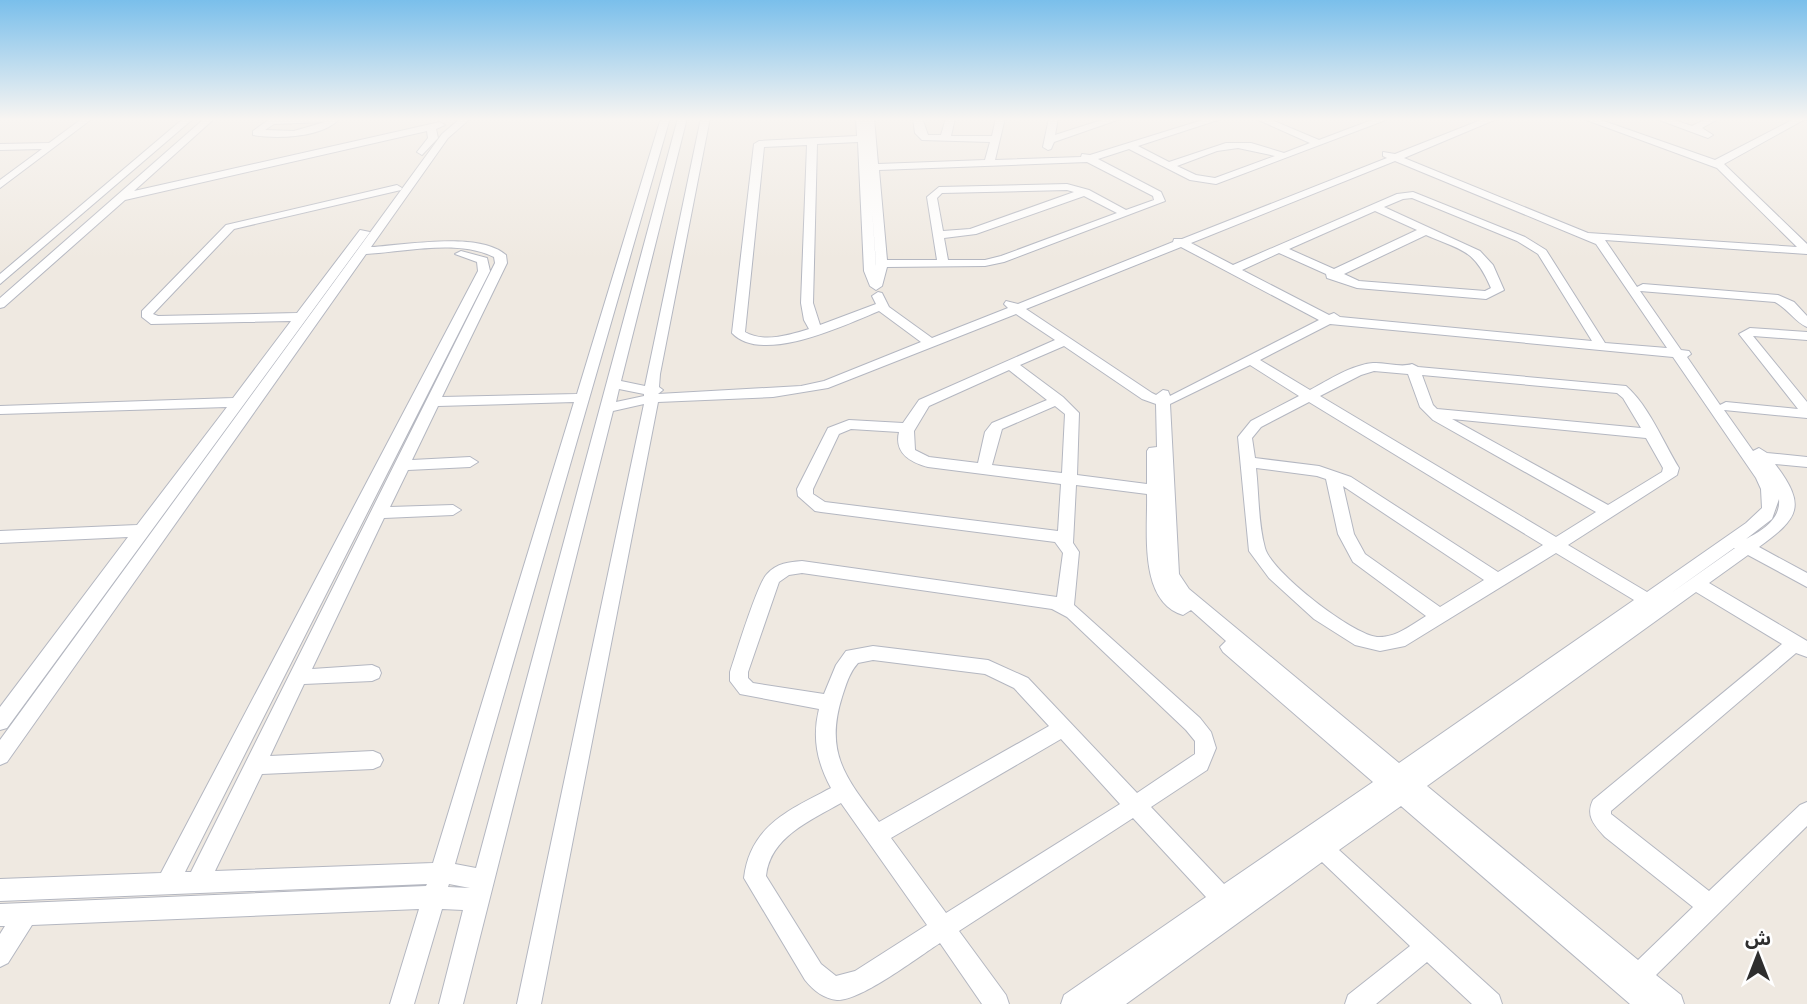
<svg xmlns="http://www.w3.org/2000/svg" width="1807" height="1004" viewBox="0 0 1807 1004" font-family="'Work Sans','Noto Sans Arabic',sans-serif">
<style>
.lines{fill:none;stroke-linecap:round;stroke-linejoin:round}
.minor-casing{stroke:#b4b7c1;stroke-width:2}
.minor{fill:#fff;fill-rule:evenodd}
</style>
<rect width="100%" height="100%" fill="#efe9e1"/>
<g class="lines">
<!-- minor casing -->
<g class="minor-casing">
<g id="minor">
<polygon points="83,118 93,118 0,188 0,180 42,149 0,150 0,144 49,143"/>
<polygon points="184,118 194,118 0,284 0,274"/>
<polygon points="205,118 215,118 134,191 440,122 445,125 436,129 438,138 422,155 417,152 428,138 427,131 125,200 4,307 0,308 0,298"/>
<path d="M271 118H340C323 138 277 139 253 135V131ZM325 122 294 131 265 130 274 124Z"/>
<path d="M461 118H471L448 138 371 247C406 245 479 231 506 255L507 263 442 397 577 394 661 118H670L455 864 476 868 678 118H687L621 381 645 386 701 118H710L660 374 659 387 663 390 658 394 801 386 824 381 921 342 879 311C845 325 762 365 732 333L754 144 759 141 857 136 856 118H874L878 164 985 160 990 142 922 140 915 133 913 118H922L928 135H941L946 118H955L951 136H992L996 118H1005L995 160 1081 157 1082 154 1090 155 1209 118H1224L1138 146 1169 162 1226 143H1251L1284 153 1310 143 1254 118H1267L1319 140 1377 118H1391L1216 184 1190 180 1129 149 1098 159 1161 192 1165 201 1004 262 985 266 887 267 882 286 876 290 870 286 864 271 858 142 817 144 813 303 820 325 876 304 872 296 878 292 882 293 889 307 932 338 1008 308 1004 304 1006 301 1018 304 1173 242 1174 239H1182L1387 158 1383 156V152L1395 154 1486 118H1499L1404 158 1588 233 1797 247 1717 168 1581 118H1595L1715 160 1796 118H1807L1724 164 1807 244V254L1605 240 1637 287 1643 284 1778 295 1794 302 1807 316V327C1795 322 1788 309 1775 302L1640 291 1681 350 1689 351 1691 354 1687 357 1720 405 1726 402 1798 409 1739 334 1750 328 1807 332V340L1753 336 1807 402V418L1724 410 1753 451 1759 448 1767 453 1807 457V467L1775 464C1807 506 1799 518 1759 547L1807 573V587L1748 555 1709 583 1807 641V657L1796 653 1611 811V814L1709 891 1800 805 1807 802V826L1656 975 1681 995 1684 1004H1630L1401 806 1339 850 1499 995 1502 1004H1472L1427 962 1376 1004H1345L1348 995 1410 946 1322 862 1126 1004H1061L1064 995 1206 897 1133 818 959 931 1006 995 1009 1004H982L940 943C918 957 861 1001 837 1000 824 999 813 990 805 980L744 878C750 826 789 810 831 788 817 762 812 738 819 709L740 694 730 681V672C736 654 757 584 767 574 777 563 789 562 802 561L1057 597 1063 553 1055 542 821 512 815 511 798 496 797 489 828 428 849 420 903 423 919 400 1055 340 1016 314 828 388 773 397 658 402 541 1004H517L644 404 613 411 463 1004H439L463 910 442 909 414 1004H390L419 909 32 925 8 963 0 967V934L5 926H0V904L426 886 427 884 0 901V879L161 873 478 271 477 262 455 254 461 251 487 258 490 271 185 872H191L495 263 494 257C457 239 406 252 366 254L7 762 0 765V740L442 134ZM807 145 801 303 804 320 809 329C790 335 763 343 745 332L764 147ZM1238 148 1275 156 1215 178 1196 175 1177 166 1217 151ZM1395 161 1596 244 1667 348 1605 343 1546 250 1525 237 1413 192 1397 194 1233 265 1191 243ZM1087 162 1153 196 1154 200 1126 210 1089 190 1067 184 939 187 927 197 937 260H887L879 170ZM1067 190 1074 192 970 229 943 231 937 198 942 193ZM1084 196 1117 213 1001 256 985 260H948L944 238 976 234ZM1412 198 1517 241 1538 254 1592 341 1340 317 1334 313 1329 315 1242 270 1279 253 1326 274 1327 278 1357 288 1486 299 1504 290 1493 265 1480 251 1384 207 1403 199ZM872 208 876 264V266ZM1375 211 1417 230 1334 269 1289 249ZM1426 235C1463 251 1474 249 1491 288L1485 291 1359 281 1344 274ZM1181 247 1319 320 1170 396 1168 391 1163 390 1156 395 1152 393 1026 309ZM1330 324 1673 357 1756 478 1761 489 1762 508 1746 523 1647 592 1568 545 1677 475 1679 468C1663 442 1649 406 1626 386L1418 367 1412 364C1400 368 1386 362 1373 363 1351 365 1329 380 1310 390L1260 360ZM1064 346 1142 399 1156 404 1157 447 1149 448 1147 451V484L1077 475 1079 413 1063 397 1020 365ZM1250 365 1299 396 1251 421 1238 437 1249 551 1269 578 1314 619 1355 645 1380 651 1405 646 1556 553 1634 600 1399 763 1189 589 1179 574 1170 404ZM1009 370 1047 400 992 423 985 432 978 463 929 457 915 450 914 431 929 406ZM1374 371 1408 374 1420 407 1433 420 1596 512 1556 537 1320 396 1361 375ZM1422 375 1617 393 1623 398 1641 428 1437 409 1433 405ZM619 389 644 394V396L616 402ZM574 402 433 863 215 871 262 774 373 769 380 766 383 760 380 754 373 751 270 756 304 684 372 681 379 678 381 673 379 668 372 665 312 669 384 518 453 515 461 510 453 505 390 507 408 470 470 467 478 462 470 457 412 460 438 406ZM1309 402 1543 545 1498 572 1351 477 1319 466 1255 458 1252 438 1261 427ZM1055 406 1065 414 1062 473 992 465 1002 429ZM1452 419 1646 438 1663 468 1662 472 1608 505ZM851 429 899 432C894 453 910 462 928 467L1061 484 1058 531 825 502 813 494V489L839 434ZM1256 468 1317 476 1326 479 1338 534 1353 562 1426 616C1411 625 1396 638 1377 637 1353 635 1271 572 1265 548 1258 523 1259 494 1256 468ZM1076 485 1147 494C1148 531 1138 601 1183 615L1191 610 1226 641 1220 647 1223 652 1373 782 1224 884 1151 807 1207 770 1216 748 1211 732 1200 718 1074 605 1079 552 1073 543ZM1343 486 1484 580 1440 607 1365 554 1354 534ZM1779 499C1781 520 1761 531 1746 539L1772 519ZM1734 548H1735L1671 593ZM802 573 1052 609 1067 617 1186 730 1195 741V754L1137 793 1028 678 988 660 873 646 846 651 836 665 824 694 753 683 748 678V672L779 582 789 575ZM1696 592 1782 644 1593 800C1585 816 1595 826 1605 837L1693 907 1638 960 1427 786ZM873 660 985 674 1014 688 1049 726 879 822C847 779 824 754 842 697 846 685 849 673 858 663ZM1061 739 1120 804 946 913 891 838ZM841 803 927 925 855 971 836 976 821 964 766 876C770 837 810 821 841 803ZM449 884 470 888 448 887Z"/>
<polygon points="1049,118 1058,118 1055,135 1108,118 1123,118 1054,142 1051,149 1048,150 1043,147"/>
<polygon points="1654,118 1668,118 1692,126 1708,118 1720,118 1702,128 1713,135 1708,138"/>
<polygon points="397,185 402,188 401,190 234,229 153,314 158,316 297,313 360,230 370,232 7,728 0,730 0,707 128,537 0,543 0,531 137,525 227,407 0,414 0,406 233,398 291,321 151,324 142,317 142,311 226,225"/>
</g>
</g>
<!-- minor -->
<use href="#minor" class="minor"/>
</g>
<!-- sky -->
<linearGradient id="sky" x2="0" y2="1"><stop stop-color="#7abfeb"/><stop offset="0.46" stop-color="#f8f5f2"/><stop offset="1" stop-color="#f8f5f2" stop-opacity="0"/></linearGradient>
<rect width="1807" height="259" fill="url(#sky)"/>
<!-- north arrow -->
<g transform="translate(1758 955)" stroke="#ffffff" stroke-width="5" paint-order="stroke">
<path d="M0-5L12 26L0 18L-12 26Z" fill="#2e2e2e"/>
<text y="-10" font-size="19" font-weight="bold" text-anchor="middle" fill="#2e2e2e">ش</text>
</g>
</svg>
